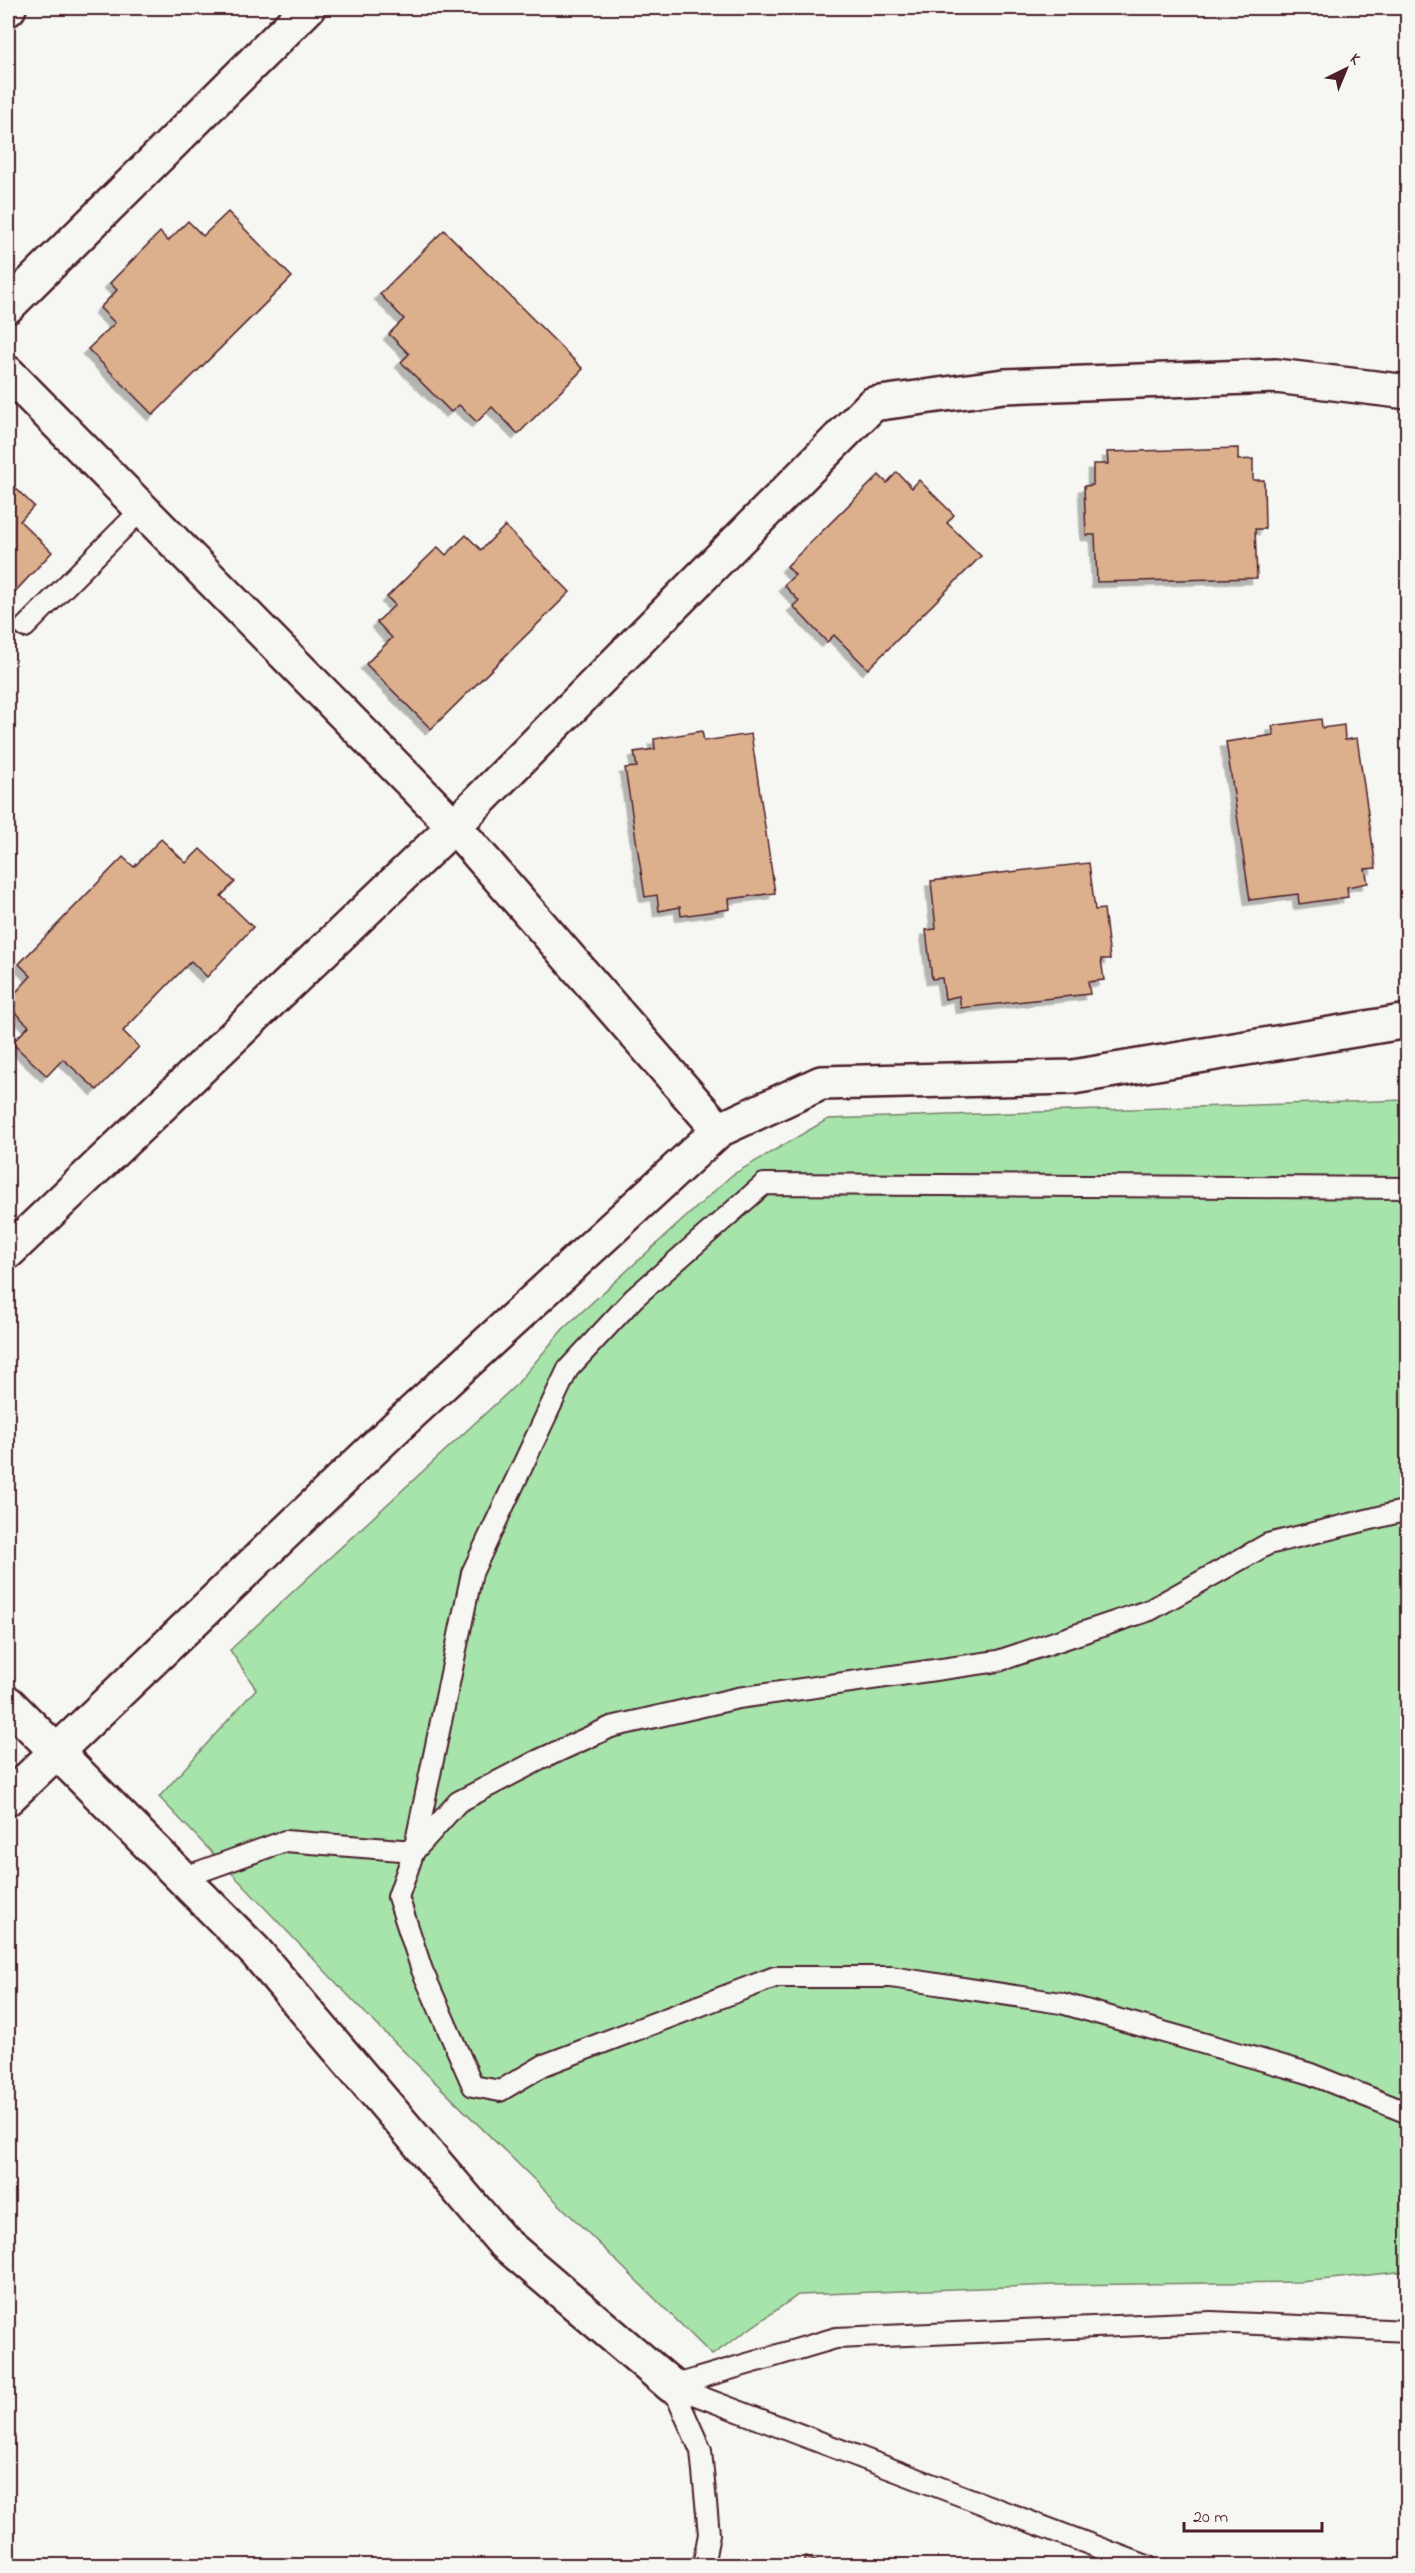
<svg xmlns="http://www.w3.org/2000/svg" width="1415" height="2573" viewBox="0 0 1415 2573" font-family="'Indie Flower',sans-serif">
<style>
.green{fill:#a7e4ab;stroke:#78826b;stroke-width:1.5}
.building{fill:#dcb08d;stroke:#4a1f2b;stroke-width:1.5;filter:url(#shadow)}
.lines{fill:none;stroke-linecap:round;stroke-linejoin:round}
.lane-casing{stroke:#4a1f2b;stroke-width:24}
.street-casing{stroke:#4a1f2b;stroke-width:38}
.secondary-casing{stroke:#4a1f2b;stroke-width:38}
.highway-casing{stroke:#4a1f2b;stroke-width:38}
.lane{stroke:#f6f6f2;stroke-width:20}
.street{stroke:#f6f6f2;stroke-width:33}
.secondary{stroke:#f6f6f2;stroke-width:33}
.highway{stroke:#f6f6f2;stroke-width:33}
</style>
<defs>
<filter id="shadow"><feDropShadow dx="-5.5" dy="5.5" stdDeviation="0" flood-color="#0004"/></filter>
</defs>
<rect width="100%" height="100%" fill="#f6f6f2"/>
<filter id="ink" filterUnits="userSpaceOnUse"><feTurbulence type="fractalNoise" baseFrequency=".0167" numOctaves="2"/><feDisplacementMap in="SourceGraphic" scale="12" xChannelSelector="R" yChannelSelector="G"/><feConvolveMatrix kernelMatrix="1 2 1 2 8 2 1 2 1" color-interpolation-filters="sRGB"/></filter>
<g filter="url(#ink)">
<!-- green -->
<polygon class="green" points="1407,1100 1407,2271 1301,2282 1055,2285 798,2295 712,2355 367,2015 159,1797 256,1689 230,1650 517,1384 563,1329 732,1175 828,1119"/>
<!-- building -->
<g class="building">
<polygon points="228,212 292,277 153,415 88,349 115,323 100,308 117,290 110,283 160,232 168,241 188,221 203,236"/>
<polygon points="444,230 583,369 518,434 492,407 477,422 459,405 451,412 401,362 409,354 389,334 404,319 380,294"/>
<polygon points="1238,448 1238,460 1253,459 1253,480 1264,480 1265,529 1255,529 1257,578 1097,582 1095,535 1086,535 1084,486 1093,485 1093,464 1108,464 1107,452"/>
<polygon points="897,472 912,488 919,480 954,515 947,523 981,556 868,669 834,635 827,642 793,606 799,601 784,585 795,575 787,566 879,475 887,483"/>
<polygon points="8,481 34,506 20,521 52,552 8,599"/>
<polygon points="505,526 570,592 431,729 366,664 392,638 377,622 395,605 387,597 438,547 446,555 466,535 481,550"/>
<polygon points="1321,719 1322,728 1344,725 1345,740 1357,738 1376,868 1365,869 1368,883 1347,887 1348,897 1299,904 1298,894 1250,900 1226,742 1274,735 1272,726"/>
<polygon points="702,731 704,741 751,734 775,893 729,899 730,909 681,916 680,907 659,911 657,895 645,897 625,768 637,767 634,752 655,749 654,739"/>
<polygon points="161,839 186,863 200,849 235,882 221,896 253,927 207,977 191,961 123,1031 139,1047 97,1090 63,1059 47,1076 12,1043 29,1026 8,1006 8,1001 31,976 19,964 123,857 134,867"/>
<polygon points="1089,863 1095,910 1104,909 1110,959 1101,959 1104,980 1088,982 1090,994 961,1008 959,996 945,999 942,978 932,979 926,930 936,929 931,881"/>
<polygon points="806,2557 827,2566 803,2566"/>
</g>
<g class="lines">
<!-- lane casing -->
<g class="lane-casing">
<g id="lane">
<polyline points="25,627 142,509"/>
<polyline points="1408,1188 764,1184 634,1298 568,1369 472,1573 414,1851 398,1897 422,1970 473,2086 500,2091 544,2065 775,1977 891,1977 1061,2003 1308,2073 1408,2113"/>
<polyline points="416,1849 458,1802 539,1760 611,1727 738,1698 998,1661 1150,1610 1268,1544 1408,1510"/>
<polyline points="182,1878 285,1841 414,1851"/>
<polyline points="672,2386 836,2338 1211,2322 1408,2331"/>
<polyline points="672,2386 1147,2566"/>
<polyline points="672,2386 701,2451 709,2534 703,2566"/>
</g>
</g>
<!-- street casing -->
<g class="street-casing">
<g id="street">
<polyline points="8,306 308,8"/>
<polyline points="8,373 454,826 719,1130"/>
<polyline points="8,1252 454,826 873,404 1004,386 1276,376 1408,392"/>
<polyline points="8,1703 255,1951 502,2241 672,2386"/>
</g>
</g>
<!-- secondary casing -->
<g class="secondary-casing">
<polyline id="secondary" points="8,1798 392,1431 719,1130 821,1083 1073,1077 1408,1021"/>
</g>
<!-- highway casing -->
<g class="highway-casing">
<polyline id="highway" points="8,9 9,8"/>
</g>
<!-- lane -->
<use href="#lane" class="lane"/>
<!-- street -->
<use href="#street" class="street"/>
<!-- secondary -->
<use href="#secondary" class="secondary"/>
<!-- highway -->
<use href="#highway" class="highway"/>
</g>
</g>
<!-- margin -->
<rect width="1415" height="2573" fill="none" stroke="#f6f6f2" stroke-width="30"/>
<rect x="15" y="15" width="1385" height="2543" fill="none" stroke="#4a1f2b" stroke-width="2" filter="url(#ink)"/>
<!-- north arrow -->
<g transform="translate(1346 69) rotate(43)" stroke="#f6f6f2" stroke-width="4.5" paint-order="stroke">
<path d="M0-4.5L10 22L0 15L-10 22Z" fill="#4a1f2b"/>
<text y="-9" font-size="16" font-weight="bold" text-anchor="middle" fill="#4a1f2b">K</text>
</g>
<!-- scale -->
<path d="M1184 2522v9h138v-9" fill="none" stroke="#4a1f2b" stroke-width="3"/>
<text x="1193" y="2522" font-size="18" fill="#4a1f2b" stroke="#f6f6f2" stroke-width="4.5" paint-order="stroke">20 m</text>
</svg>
